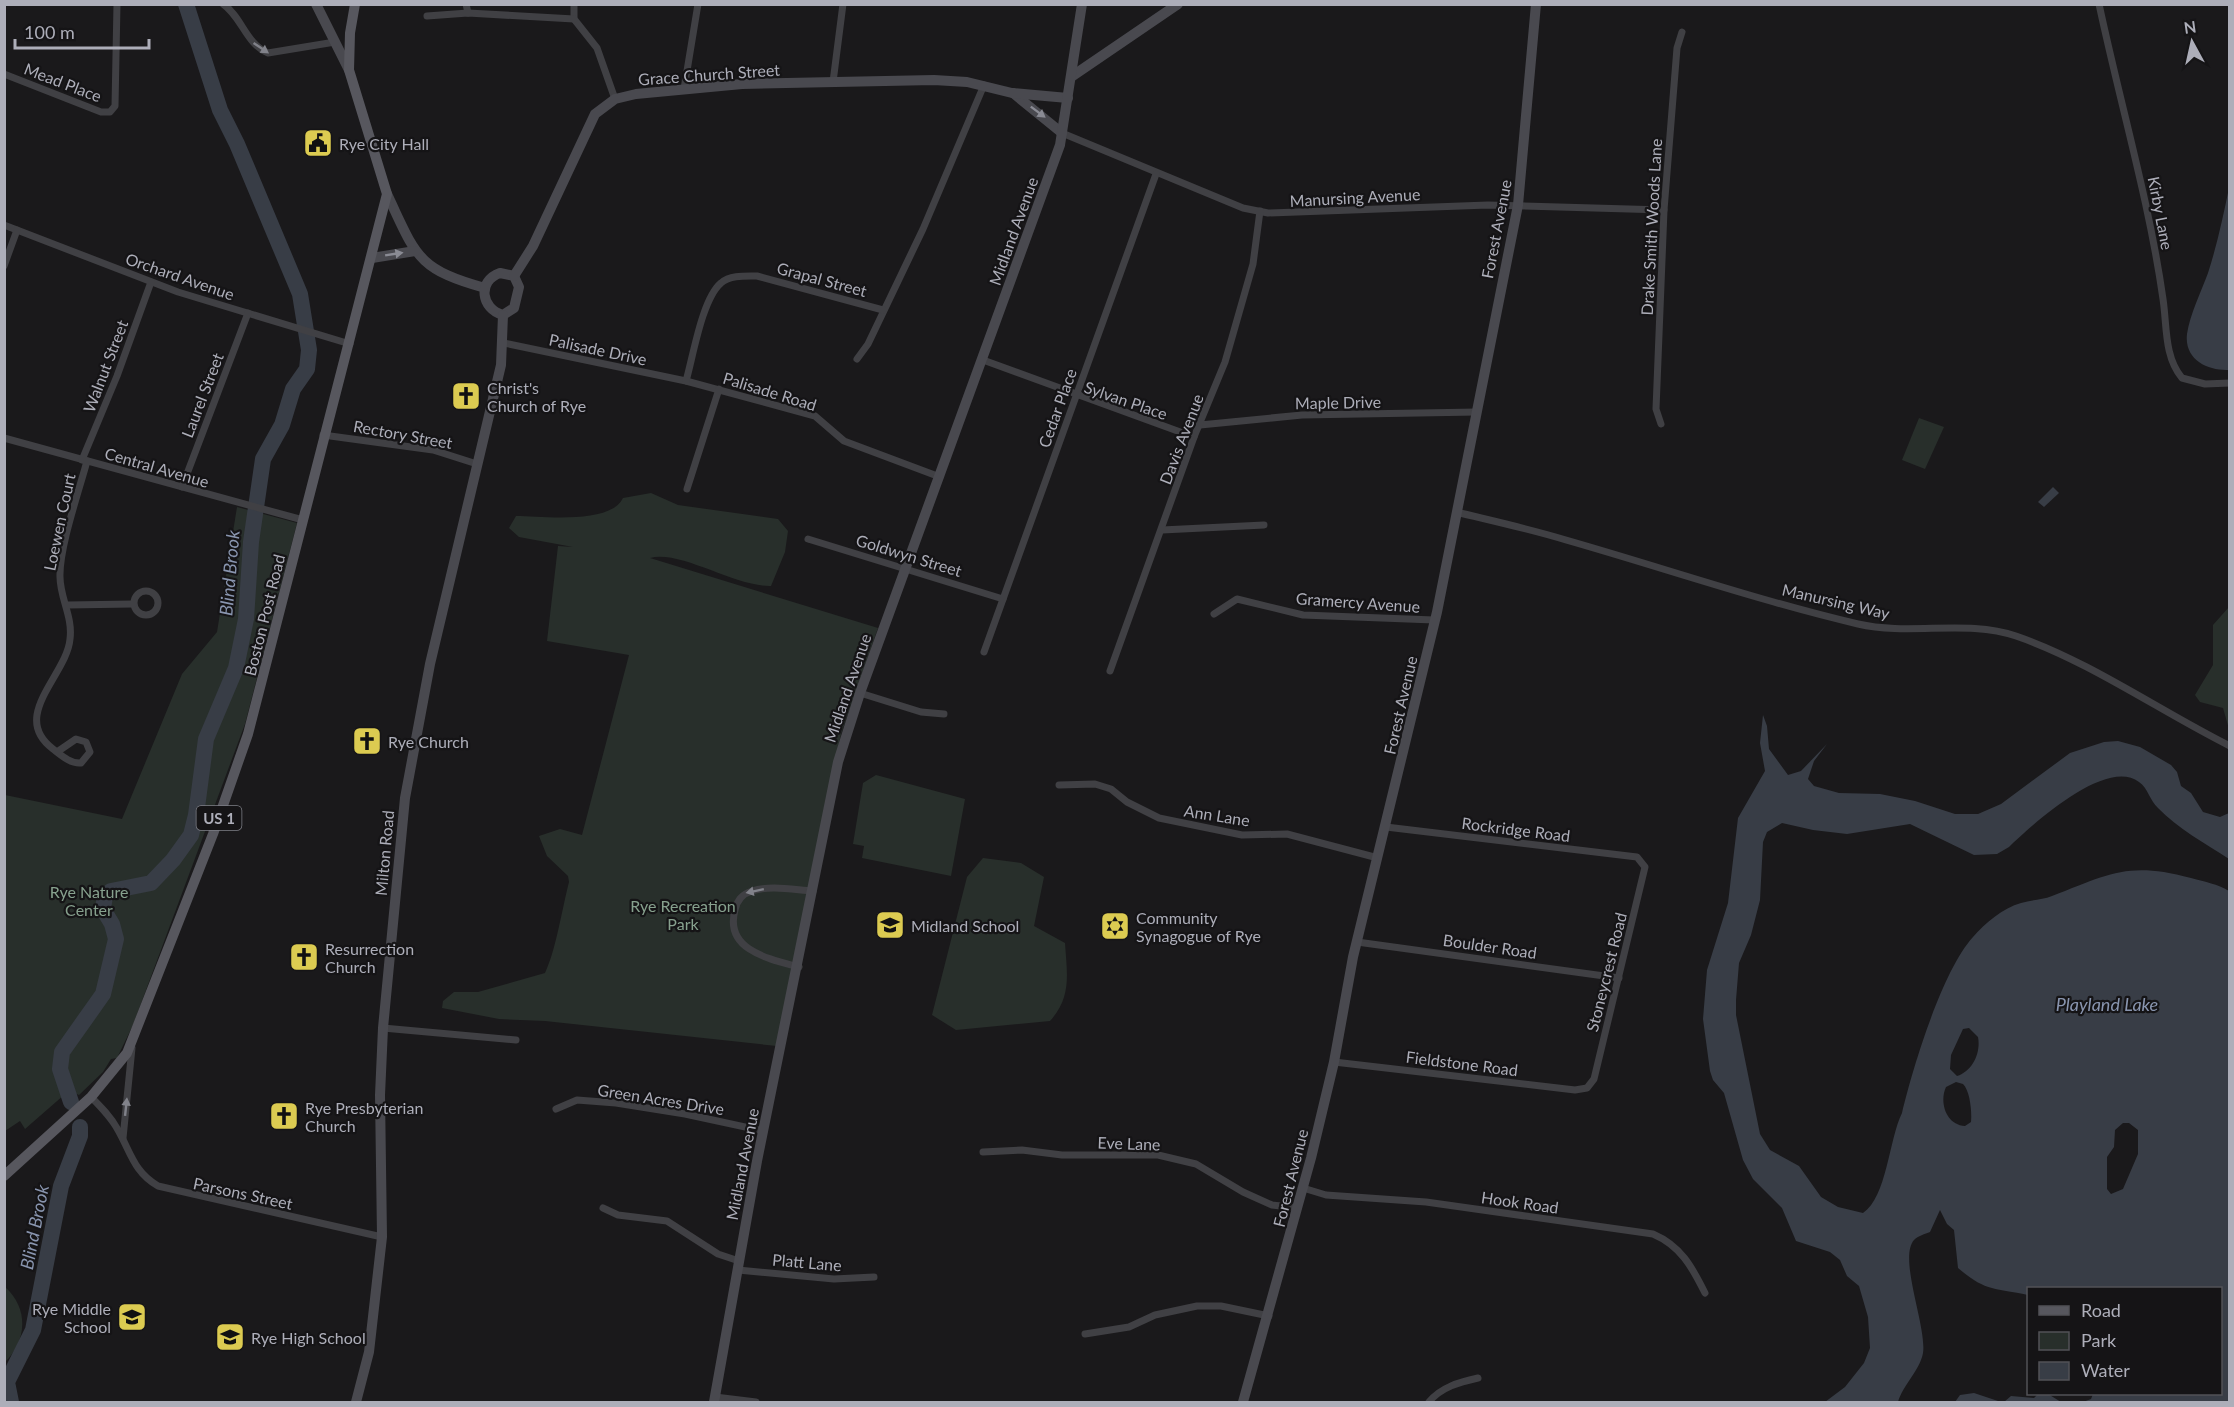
<svg xmlns="http://www.w3.org/2000/svg" width="2234" height="1407" viewBox="0 0 2234 1407" font-family="Lato,sans-serif">
<style>
.green{fill:#282f2b}
.water{fill:#383d46;fill-rule:evenodd}
.lines{fill:none;stroke-linecap:round;stroke-linejoin:round}
.river{stroke:#383d46;stroke-width:16}
.street{stroke:#404044;stroke-width:7}
.secondary{stroke:#49494f;stroke-width:10}
.primary{stroke:#57575e;stroke-width:10}
.oneway{fill:#81828a}
.oneway2{fill:#8a8b94}
.labels{text-anchor:middle;dominant-baseline:central;stroke-width:4.5;stroke-linejoin:round;paint-order:stroke}
.shield{fill:#151416;stroke:#7f8088;stroke-width:1.5}
.shield-label{font-size:15px;font-weight:bold;fill:#adaeb9}
.street-label{font-size:16px;fill:#adaeb9;stroke:#151416}
.poi-label{font-size:16px;fill:#adaeb9;stroke:#151416;text-anchor:start}
.park-label{font-size:16px;fill:#87a18e;stroke:#151416}
.water-label{font-size:18px;font-style:italic;fill:#8995af;stroke:#151416}
</style>
<rect width="100%" height="100%" fill="#1a191b"/>
<!-- green -->
<g class="green">
<polygon points="1919,418 1944,427 1925,469 1902,460"/>
<path d="M651 493 678 505 778 519 788 531 785 552 771 586C735 587 681 550 650 558L878 628 841 734 777 1046 545 1021 499 1019 442 1008 443 1001 454 992H478L545 973C556 950 562 909 569 882L568 876 547 856 539 836 560 829 582 835 629 655 547 641 558 546 573 547 519 537 509 528 516 516C542 516 610 525 623 498Z"/>
<polygon points="237,507 297,523 245,724 133,1025 117,1058 111,1059 103,1072 79,1095 74,1093 72,1088 25,1129 20,1121 5,1131 5,795 122,819 182,674 217,632"/>
<polygon points="2229,607 2229,729 2223,708 2200,702 2195,695 2213,665 2213,625"/>
<polygon points="876,775 965,799 951,876 862,858 864,846 853,844 863,783"/>
<path d="M983 858 1021 863 1044 877 1034 926 1065 943C1067 974 1072 997 1050 1021L956 1030 932 1015 967 877Z"/>
<path d="M5 1287C29 1308 27 1341 5 1362Z"/>
</g>
<!-- water -->
<g class="water">
<path d="M2229 188V370C2208 371 2184 360 2187 334 2190 314 2201 292 2208 273 2217 245 2223 217 2229 188Z"/>
<polygon points="2053,487 2059,493 2044,507 2038,502"/>
<path d="M1763 715 1767 726 1769 749 1788 775 1801 771 1827 744 1814 761 1808 779 1814 786 1839 793 1880 794 1915 801 1955 814H1978L2001 804 2070 753 2104 742 2118 741 2140 747 2171 765 2177 772 2181 786 2191 793 2203 812 2220 817 2229 813V859C2206 844 2177 828 2158 808 2150 801 2148 788 2139 782 2106 757 2032 825 2009 847L1997 854 1974 855 1910 824 1847 834 1813 830 1782 823 1767 832 1763 842 1760 900 1751 935 1739 963 1736 1000V1015L1760 1134 1770 1150 1799 1166 1821 1197 1838 1207 1863 1213C1887 1197 1889 1139 1902 1113 1913 1067 1942 971 1973 937 1985 923 2003 908 2021 903 2031 900 2042 900 2052 896 2109 874 2128 861 2191 878 2206 882 2217 884 2229 891V1402H2083L2091 1399 2093 1394H2220V1288H2028V1295C1995 1288 1986 1292 1958 1268L1954 1230 1947 1224 1940 1210 1930 1232C1925 1234 1918 1236 1914 1240 1898 1258 1927 1327 1923 1353 1920 1370 1903 1385 1898 1402H1825L1845 1387 1864 1363 1870 1348 1868 1317 1859 1286 1847 1276 1840 1260 1830 1252 1796 1241 1782 1208 1753 1179 1743 1160 1724 1093 1713 1080 1710 1071 1703 1019 1707 970 1728 903 1738 818 1765 771 1760 743ZM1969 1028 1978 1037C1981 1052 1973 1071 1957 1076L1950 1069 1951 1055 1963 1029ZM1956 1082 1963 1084C1970 1091 1972 1111 1971 1122L1965 1126C1946 1125 1939 1102 1946 1087ZM2123 1123H2129L2138 1130V1154L2123 1189 2111 1194 2107 1189V1157L2114 1147 2115 1130Z"/>
<polygon points="1974,1393 2001,1402 1955,1402 1960,1395"/>
<polygon points="2038,1394 2048,1394 2061,1402 2004,1402 2011,1396 2034,1398"/>
</g>
<g class="lines">
<!-- river -->
<g class="river">
<polyline points="71,1102 60,1069 62,1052 103,994 116,939 112,924 103,909 105,896 111,891 151,883 173,860 191,835 196,815 206,739 236,668 246,619 251,542 263,459 282,425 293,389 307,369 309,350 300,294 237,144 220,110 186,4"/>
<polyline points="11,1402 7,1382 33,1330 61,1186 80,1136 80,1127"/>
</g>
<!-- street -->
<g class="street">
<path d="M223 4C242 17 246 44 268 53L335 42"/>
<polyline points="466,4 468,13"/>
<polyline points="574,4 574,19 597,48 615,99"/>
<path d="M2099 4C2120 103 2149 200 2163 299 2167 325 2164 357 2182 378L2205 384 2230 383"/>
<polyline points="427,16 468,13 574,19"/>
<polyline points="4,74 101,112 110,112 115,106 117,4"/>
<polyline points="833,82 843,4"/>
<polyline points="684,89 698,4"/>
<polyline points="1062,133 1243,208 1268,213 1488,205 1664,210"/>
<polyline points="4,225 178,292 350,344"/>
<polyline points="4,266 17,230"/>
<polyline points="504,343 686,381 815,416 844,441 940,477"/>
<polyline points="857,359 868,344 923,229 984,85"/>
<polyline points="983,360 1194,437"/>
<path d="M686 381C693 357 702 299 721 283 730 275 745 276 757 276L883 310"/>
<polyline points="1661,424 1656,409 1664,210 1677,48 1682,32"/>
<polyline points="1200,425 1302,415 1477,412"/>
<polyline points="323,435 433,450 477,464"/>
<polyline points="4,438 303,520"/>
<polyline points="82,460 117,376 151,282"/>
<polyline points="182,487 248,313"/>
<polyline points="687,489 719,389"/>
<path d="M1456 512C1493 521 1530 529 1566 540 1664 568 1760 601 1858 624 1910 636 1967 619 2016 636 2089 661 2160 711 2230 746"/>
<polyline points="1162,530 1264,525"/>
<polyline points="808,539 1003,599"/>
<circle cx="146" cy="603" r="12"/>
<polyline points="67,605 133,604"/>
<polyline points="1214,614 1237,599 1303,615 1434,620"/>
<polyline points="984,652 1156,174"/>
<polyline points="1110,671 1194,437 1225,362 1253,264 1260,211"/>
<polyline points="860,693 921,712 944,714"/>
<path d="M57 752 76 739 86 742 90 752 81 763C71 764 62 756 53 749 9 716 67 675 70 639 73 617 60 598 60 577 59 548 79 491 87 461"/>
<polyline points="1059,785 1095,784 1111,789 1127,802 1159,818 1242,835 1287,834 1378,858"/>
<polyline points="1357,942 1619,978"/>
<path d="M799 967C769 959 724 950 735 910 737 900 742 894 752 891 770 885 795 890 813 891"/>
<polyline points="383,1028 516,1040"/>
<polyline points="1334,1062 1575,1090 1587,1088 1594,1079 1645,867 1637,857 1386,827"/>
<path d="M91 1097C101 1107 111 1117 118 1130 131 1153 134 1172 158 1186L382 1237"/>
<polyline points="556,1109 577,1100 616,1103 685,1114 764,1131"/>
<polyline points="123,1138 132,1048"/>
<polyline points="983,1152 1022,1150 1062,1155 1158,1155 1196,1164 1243,1192 1272,1205 1298,1208"/>
<path d="M1303 1188 1326 1195 1426 1202 1653 1234C1681 1246 1692 1267 1705 1293"/>
<polyline points="603,1208 618,1215 667,1221 718,1254 739,1261"/>
<polyline points="738,1270 834,1279 874,1277"/>
<polyline points="1085,1334 1129,1327 1155,1315 1197,1306 1221,1306 1269,1316"/>
<polyline points="715,1397 756,1402"/>
<path d="M1429 1402C1441 1387 1460 1382 1478 1378"/>
</g>
<!-- secondary -->
<g class="secondary">
<polyline points="316,4 349,70"/>
<polyline points="1071,77 1178,4"/>
<polyline points="1013,93 1062,133"/>
<path d="M387 194C416 255 416 269 485 288"/>
<polyline points="372,258 415,251"/>
<path d="M500 273 514 276 519 287 514 308 503 315C481 309 477 281 500 273Z"/>
<polyline points="514,276 533,246 595,114 615,99 636,94 742,84 934,80 967,82 1012,93 1068,98"/>
<polyline points="356,1402 369,1352 382,1237 380,1095 383,1028 405,798 430,664 501,365 503,315"/>
<polyline points="714,1402 757,1161 838,762 860,693 1060,145 1082,4"/>
<polyline points="1243,1402 1311,1158 1334,1062 1353,957 1437,612 1518,205 1536,4"/>
</g>
<!-- primary -->
<polyline class="primary" points="4,1176 91,1097 127,1053 213,834 248,734 387,194 349,70 350,33 355,4"/>
</g>
<!-- one-way arrows -->
<defs><path id="oneway-solid" d="M-6-.8H1V-3.2L6.5 0L1 3.2V.8H-6Z" transform="scale(1.5)"/></defs>
<g class="oneway">
<use href="#oneway-solid" transform="translate(261 48) rotate(34)"/>
<use href="#oneway-solid" transform="translate(755 891) rotate(168)"/>
<use href="#oneway-solid" transform="translate(126 1107) rotate(-84)"/>
</g>
<g class="oneway2">
<use href="#oneway-solid" transform="translate(1038 112) rotate(37)"/>
<use href="#oneway-solid" transform="translate(394 254) rotate(-9)"/>
</g>
<!-- icons -->
<defs>
<g id="civic-square" transform="scale(1.5)"><rect x="-9" y="-9" width="18" height="18" rx="4" fill="#dccb51" stroke="#151416"/><path d="M-.6-6.5H3V-4.5H.6V-3L4-1V1h2V6H-6V1h2V-1L-.6-3ZM-1.2 2.5V6h2.4V2.5Z" fill="#111"/></g>
<g id="church-square" transform="scale(1.5)"><rect x="-9" y="-9" width="18" height="18" rx="4" fill="#dccb51" stroke="#151416"/><path d="M-1.2-6h2.4v3.5h3.3v2.4h-3.3V6h-2.4V-.1h-3.3v-2.4h3.3Z" fill="#111"/></g>
<g id="school-square" transform="scale(1.5)"><rect x="-9" y="-9" width="18" height="18" rx="4" fill="#dccb51" stroke="#151416"/><path d="M0-5L7-2L0 1L-7-2ZM-4 1L0 2.5L4 1V4Q0 6-4 4Z" fill="#111"/></g>
<g id="synagogue-square" transform="scale(1.5)"><rect x="-9" y="-9" width="18" height="18" rx="4" fill="#dccb51" stroke="#151416"/><path d="M0-6.5L5.6 3.2H-5.6ZM0 6.5L5.6-3.2H-5.6Z" fill="#111"/></g>
</defs>
<g fill-rule="evenodd">
<use href="#civic-square" x="318" y="143"/>
<use href="#church-square" x="466" y="396"/>
<use href="#church-square" x="367" y="741"/>
<use href="#school-square" x="890" y="925"/>
<use href="#synagogue-square" x="1115" y="926"/>
<use href="#church-square" x="304" y="957"/>
<use href="#church-square" x="284" y="1116"/>
<use href="#school-square" x="132" y="1317"/>
<use href="#school-square" x="230" y="1337"/>
</g>
<g class="labels">
<!-- shield labels -->
<rect class="shield" x="196.5" y="806" width="45" height="24" rx="4.5"/>
<g class="shield-label">
<text x="219" y="818">US 1</text>
</g>
<!-- street labels -->
<g class="street-label">
<text transform="translate(709 74) rotate(-4)">Grace Church Street</text>
<text transform="translate(63 82) rotate(21)">Mead Place</text>
<text transform="translate(1355 197) rotate(-3)">Manursing Avenue</text>
<text transform="translate(2161 213) rotate(79)">Kirby Lane</text>
<text transform="translate(1651 227) rotate(-87)">Drake Smith Woods Lane</text>
<text transform="translate(1496 229) rotate(-79)">Forest Avenue</text>
<text transform="translate(1013 231) rotate(-70)">Midland Avenue</text>
<text transform="translate(180 276) rotate(19)">Orchard Avenue</text>
<text transform="translate(822 279) rotate(15)">Grapal Street</text>
<text transform="translate(598 349) rotate(12)">Palisade Drive</text>
<text transform="translate(105 366) rotate(-69)">Walnut Street</text>
<text transform="translate(770 391) rotate(17)">Palisade Road</text>
<text transform="translate(202 395) rotate(-69)">Laurel Street</text>
<text transform="translate(1126 400) rotate(19)">Sylvan Place</text>
<text transform="translate(1338 402) rotate(-1)">Maple Drive</text>
<text transform="translate(1057 408) rotate(-70)">Cedar Place</text>
<text transform="translate(403 434) rotate(10)">Rectory Street</text>
<text transform="translate(1181 439) rotate(-69)">Davis Avenue</text>
<text transform="translate(157 467) rotate(16)">Central Avenue</text>
<text transform="translate(59 522) rotate(-78)">Loewen Court</text>
<text transform="translate(909 555) rotate(17)">Goldwyn Street</text>
<text transform="translate(1836 601) rotate(13)">Manursing Way</text>
<text transform="translate(1358 602) rotate(4)">Gramercy Avenue</text>
<text transform="translate(264 615) rotate(-76)">Boston Post Road</text>
<text transform="translate(847 688) rotate(-71)">Midland Avenue</text>
<text transform="translate(1400 705) rotate(-77)">Forest Avenue</text>
<text transform="translate(1217 815) rotate(9)">Ann Lane</text>
<text transform="translate(1516 829) rotate(7)">Rockridge Road</text>
<text transform="translate(384 853) rotate(-85)">Milton Road</text>
<text transform="translate(1490 946) rotate(8)">Boulder Road</text>
<text transform="translate(1606 972) rotate(-76)">Stoneycrest Road</text>
<text transform="translate(1462 1063) rotate(7)">Fieldstone Road</text>
<text transform="translate(661 1099) rotate(9)">Green Acres Drive</text>
<text transform="translate(1129 1143) rotate(2)">Eve Lane</text>
<text transform="translate(742 1164) rotate(-79)">Midland Avenue</text>
<text transform="translate(1290 1178) rotate(-76)">Forest Avenue</text>
<text transform="translate(243 1193) rotate(12)">Parsons Street</text>
<text transform="translate(1520 1202) rotate(8)">Hook Road</text>
<text transform="translate(807 1262) rotate(5)">Platt Lane</text>
</g>
<!-- poi labels -->
<g class="poi-label">
<text x="339" y="143">Rye City Hall</text>
<text x="487" y="387">Christ's<tspan x="487" dy="18">Church of Rye</tspan></text>
<text x="388" y="741">Rye Church</text>
<text x="1136" y="917">Community<tspan x="1136" dy="18">Synagogue of Rye</tspan></text>
<text x="911" y="925">Midland School</text>
<text x="325" y="948">Resurrection<tspan x="325" dy="18">Church</tspan></text>
<text x="305" y="1107">Rye Presbyterian<tspan x="305" dy="18">Church</tspan></text>
<text x="111" y="1308" text-anchor="end">Rye Middle<tspan x="111" dy="18">School</tspan></text>
<text x="251" y="1337">Rye High School</text>
</g>
<!-- park labels -->
<g class="park-label">
<text x="89" y="891">Rye Nature<tspan x="89" dy="18">Center</tspan></text>
<text x="683" y="905">Rye Recreation<tspan x="683" dy="18">Park</tspan></text>
</g>
<!-- water labels -->
<g class="water-label">
<text transform="translate(229 573) rotate(-85)">Blind Brook</text>
<text x="2107" y="1004">Playland Lake</text>
<text transform="translate(34 1227) rotate(-79)">Blind Brook</text>
</g>
</g>
<!-- border -->
<rect width="2234" height="1407" fill="none" stroke="#adaeb9" stroke-width="12"/>
<!-- legend -->
<rect x="2027" y="1287" width="195" height="108" fill="#151416" stroke="#525257" stroke-width="1.5"/>
<rect x="2039" y="1306" width="30" height="9" fill="#57575e" stroke="#525257" stroke-width="1.5"/>
<text x="2081" y="1317" font-size="18" fill="#adaeb9">Road</text>
<rect x="2039" y="1332" width="30" height="18" fill="#282f2b" stroke="#525257" stroke-width="1.5"/>
<text x="2081" y="1347" font-size="18" fill="#adaeb9">Park</text>
<rect x="2039" y="1362" width="30" height="18" fill="#383d46" stroke="#525257" stroke-width="1.5"/>
<text x="2081" y="1377" font-size="18" fill="#adaeb9">Water</text>
<!-- north arrow -->
<g transform="translate(2192 42) rotate(352)" stroke="#151416" stroke-width="4.5" paint-order="stroke">
<path d="M0-4.5L10 22L0 15L-10 22Z" fill="#adaeb9"/>
<text y="-9" font-size="16" font-weight="bold" text-anchor="middle" fill="#adaeb9">N</text>
</g>
<!-- scale -->
<path d="M15 39v9h134v-9" fill="none" stroke="#adaeb9" stroke-width="3"/>
<text x="24" y="39" font-size="18" fill="#adaeb9" stroke="#151416" stroke-width="4.5" paint-order="stroke">100 m</text>
</svg>
